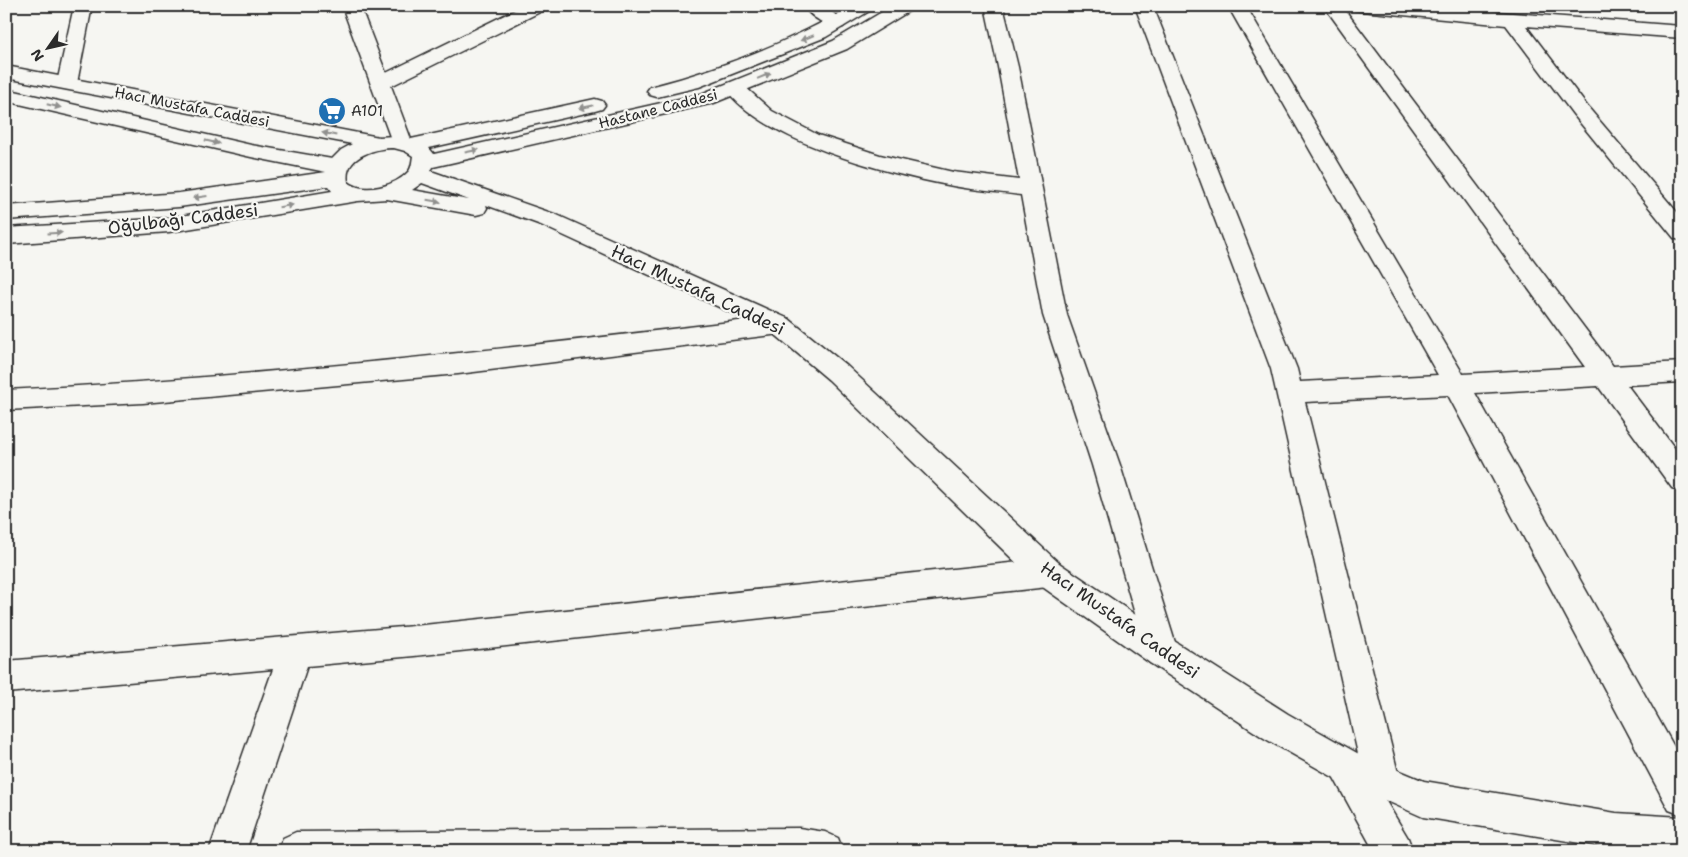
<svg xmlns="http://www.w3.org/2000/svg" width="1688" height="857" viewBox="0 0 1688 857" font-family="'Shantell Sans',sans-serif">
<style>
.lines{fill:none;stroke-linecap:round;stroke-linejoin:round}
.minor-casing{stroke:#2b2b2b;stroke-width:3}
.tertiary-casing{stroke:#2b2b2b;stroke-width:3}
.minor{fill:#f6f6f2;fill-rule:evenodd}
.tertiary{fill:#f6f6f2;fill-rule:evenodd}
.oneway{fill:#90908e}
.labels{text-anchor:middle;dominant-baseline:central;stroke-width:4.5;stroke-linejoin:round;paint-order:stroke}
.far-street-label{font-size:15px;fill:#2b2b2b;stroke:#f6f6f2}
.far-poi-label{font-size:15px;fill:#2b2b2b;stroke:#f6f6f2;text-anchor:start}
.street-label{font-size:18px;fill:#2b2b2b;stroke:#f6f6f2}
</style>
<rect width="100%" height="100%" fill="#f6f6f2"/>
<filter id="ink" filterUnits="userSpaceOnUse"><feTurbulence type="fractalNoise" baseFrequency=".02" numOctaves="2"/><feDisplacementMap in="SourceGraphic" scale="10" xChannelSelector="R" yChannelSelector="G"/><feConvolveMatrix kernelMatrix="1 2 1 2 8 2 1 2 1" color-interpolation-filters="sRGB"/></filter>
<g filter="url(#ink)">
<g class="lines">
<!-- minor casing -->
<g class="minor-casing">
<g id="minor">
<polygon points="74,6 92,6 77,83 74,87 67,89 60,87 57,83"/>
<polygon points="342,6 360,6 386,73 523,6 547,6 544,10 391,86 412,142 409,146 402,148 395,146 392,142"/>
<path d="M803 6H824L846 23 843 27C831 30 811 17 803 6Z"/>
<path d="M985 6H1003L1018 67 1067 315 1120 465 1178 652 1174 663 1162 667 1150 663 1146 652 1092 465 1043 315 1021 195C998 192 975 190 953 186 890 174 763 142 725 88L728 84 735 82 742 84 772 111 818 135 880 155 953 172 1019 180 998 67Z"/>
<polygon points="1135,6 1153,6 1297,369 1300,382 1438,375 1228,6 1246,6 1463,374 1585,367 1324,6 1342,6 1613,366 1682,362 1682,382 1627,385 1682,458 1682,492 1672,488 1598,386 1475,393 1682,761 1682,815 1669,810 1448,395 1305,402 1400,781 1395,794 1384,798 1408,838 1413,851 1374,851 1327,765 1333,753 1345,747 1358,754 1271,369"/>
<polygon points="1352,6 1422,6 1682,26 1682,38 1526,26 1587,106 1682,218 1682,241 1674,238 1573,114 1506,25 1361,11 1355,10"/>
<path d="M780 316 789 319 793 325 789 331 780 334 458 374 143 403 6 410V390C266 377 522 347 780 316Z"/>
<polygon points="1048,559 1059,563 1063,573 1059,583 1048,587 414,656 307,666 246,851 209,851 273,669 6,693 6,661 414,626"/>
<polygon points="799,828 825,832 838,838 843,851 278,851 283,838 296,832"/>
</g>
</g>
<!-- tertiary casing -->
<g class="tertiary-casing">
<g id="tertiary">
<path d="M852 6H874L871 10 826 37 699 87 657 97 650 95 647 91 650 87C720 69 790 42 852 6Z"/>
<path d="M892 6H914L911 10 847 49 714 103 433 167 431 171 557 215 789 319 847 366 1059 563 1174 641 1288 714 1357 753 1424 781 1616 813 1682 817V851L1616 849 1423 817 1333 777 1264 738 1150 663 1037 583 829 380 771 331 541 225 486 205 487 208 484 213 476 215 387 199 358 201 169 232 6 244V228L169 218 332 191 328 186 179 207 6 220V206L179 193 326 172 251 157 6 101V89L251 145 332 159 341 150 352 144 6 78V66L379 137 394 136 411 139 595 99 602 101 605 105 602 109 595 111 429 148 434 154 701 94 833 41ZM394 148 405 151 413 156C412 161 412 167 409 171 396 186 364 195 348 182 343 157 375 148 394 148ZM422 183 469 200 412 190Z"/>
</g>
</g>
<!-- minor -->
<use href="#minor" class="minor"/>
<!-- tertiary -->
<use href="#tertiary" class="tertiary"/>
</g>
<!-- one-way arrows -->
<defs><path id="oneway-solid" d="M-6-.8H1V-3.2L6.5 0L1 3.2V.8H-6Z" transform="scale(1.25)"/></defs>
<g class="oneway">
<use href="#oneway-solid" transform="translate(807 38) rotate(158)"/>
<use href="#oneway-solid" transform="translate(764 76) rotate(-22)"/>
<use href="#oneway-solid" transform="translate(54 106) rotate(13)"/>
<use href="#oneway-solid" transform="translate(586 107) rotate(168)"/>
<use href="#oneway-solid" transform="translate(329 134) rotate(-169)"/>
<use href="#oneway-solid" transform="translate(212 142) rotate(13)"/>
<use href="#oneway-solid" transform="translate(472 151) rotate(-12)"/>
<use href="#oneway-solid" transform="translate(200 197) rotate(172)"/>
<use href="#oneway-solid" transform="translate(434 201) rotate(10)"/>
<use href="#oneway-solid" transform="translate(286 206) rotate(-9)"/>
<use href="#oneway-solid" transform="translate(55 233) rotate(-4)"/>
</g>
</g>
<!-- icons -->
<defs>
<g id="supermarket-disc" transform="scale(1.4375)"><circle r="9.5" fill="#1f6fb2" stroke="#f6f6f2"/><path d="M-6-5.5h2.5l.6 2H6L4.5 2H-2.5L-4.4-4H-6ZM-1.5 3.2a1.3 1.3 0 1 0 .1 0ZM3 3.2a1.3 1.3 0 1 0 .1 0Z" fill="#fff"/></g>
</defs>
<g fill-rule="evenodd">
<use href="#supermarket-disc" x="332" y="111"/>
</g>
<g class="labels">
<!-- far-street labels -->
<g class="far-street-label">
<text transform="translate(192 107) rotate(11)">Hacı Mustafa Caddesi</text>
<text transform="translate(658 109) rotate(-14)">Hastane Caddesi</text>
</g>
<!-- far-poi labels -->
<g class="far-poi-label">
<text x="351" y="111">A101</text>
</g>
<!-- street labels -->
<g class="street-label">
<text transform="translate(183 219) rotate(-7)">Oğulbağı Caddesi</text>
<text transform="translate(698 290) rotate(25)">Hacı Mustafa Caddesi</text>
<text transform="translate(1120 620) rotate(35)">Hacı Mustafa Caddesi</text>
</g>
</g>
<!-- margin -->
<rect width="1688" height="857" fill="none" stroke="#f6f6f2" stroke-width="25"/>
<rect x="12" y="12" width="1663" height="832" fill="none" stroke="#2b2b2b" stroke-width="2" filter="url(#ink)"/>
<!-- north arrow -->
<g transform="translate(48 48) rotate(236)" stroke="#f6f6f2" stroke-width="4" paint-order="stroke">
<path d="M0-4L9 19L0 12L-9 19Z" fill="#2b2b2b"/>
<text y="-8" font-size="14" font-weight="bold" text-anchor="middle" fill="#2b2b2b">N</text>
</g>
</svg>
